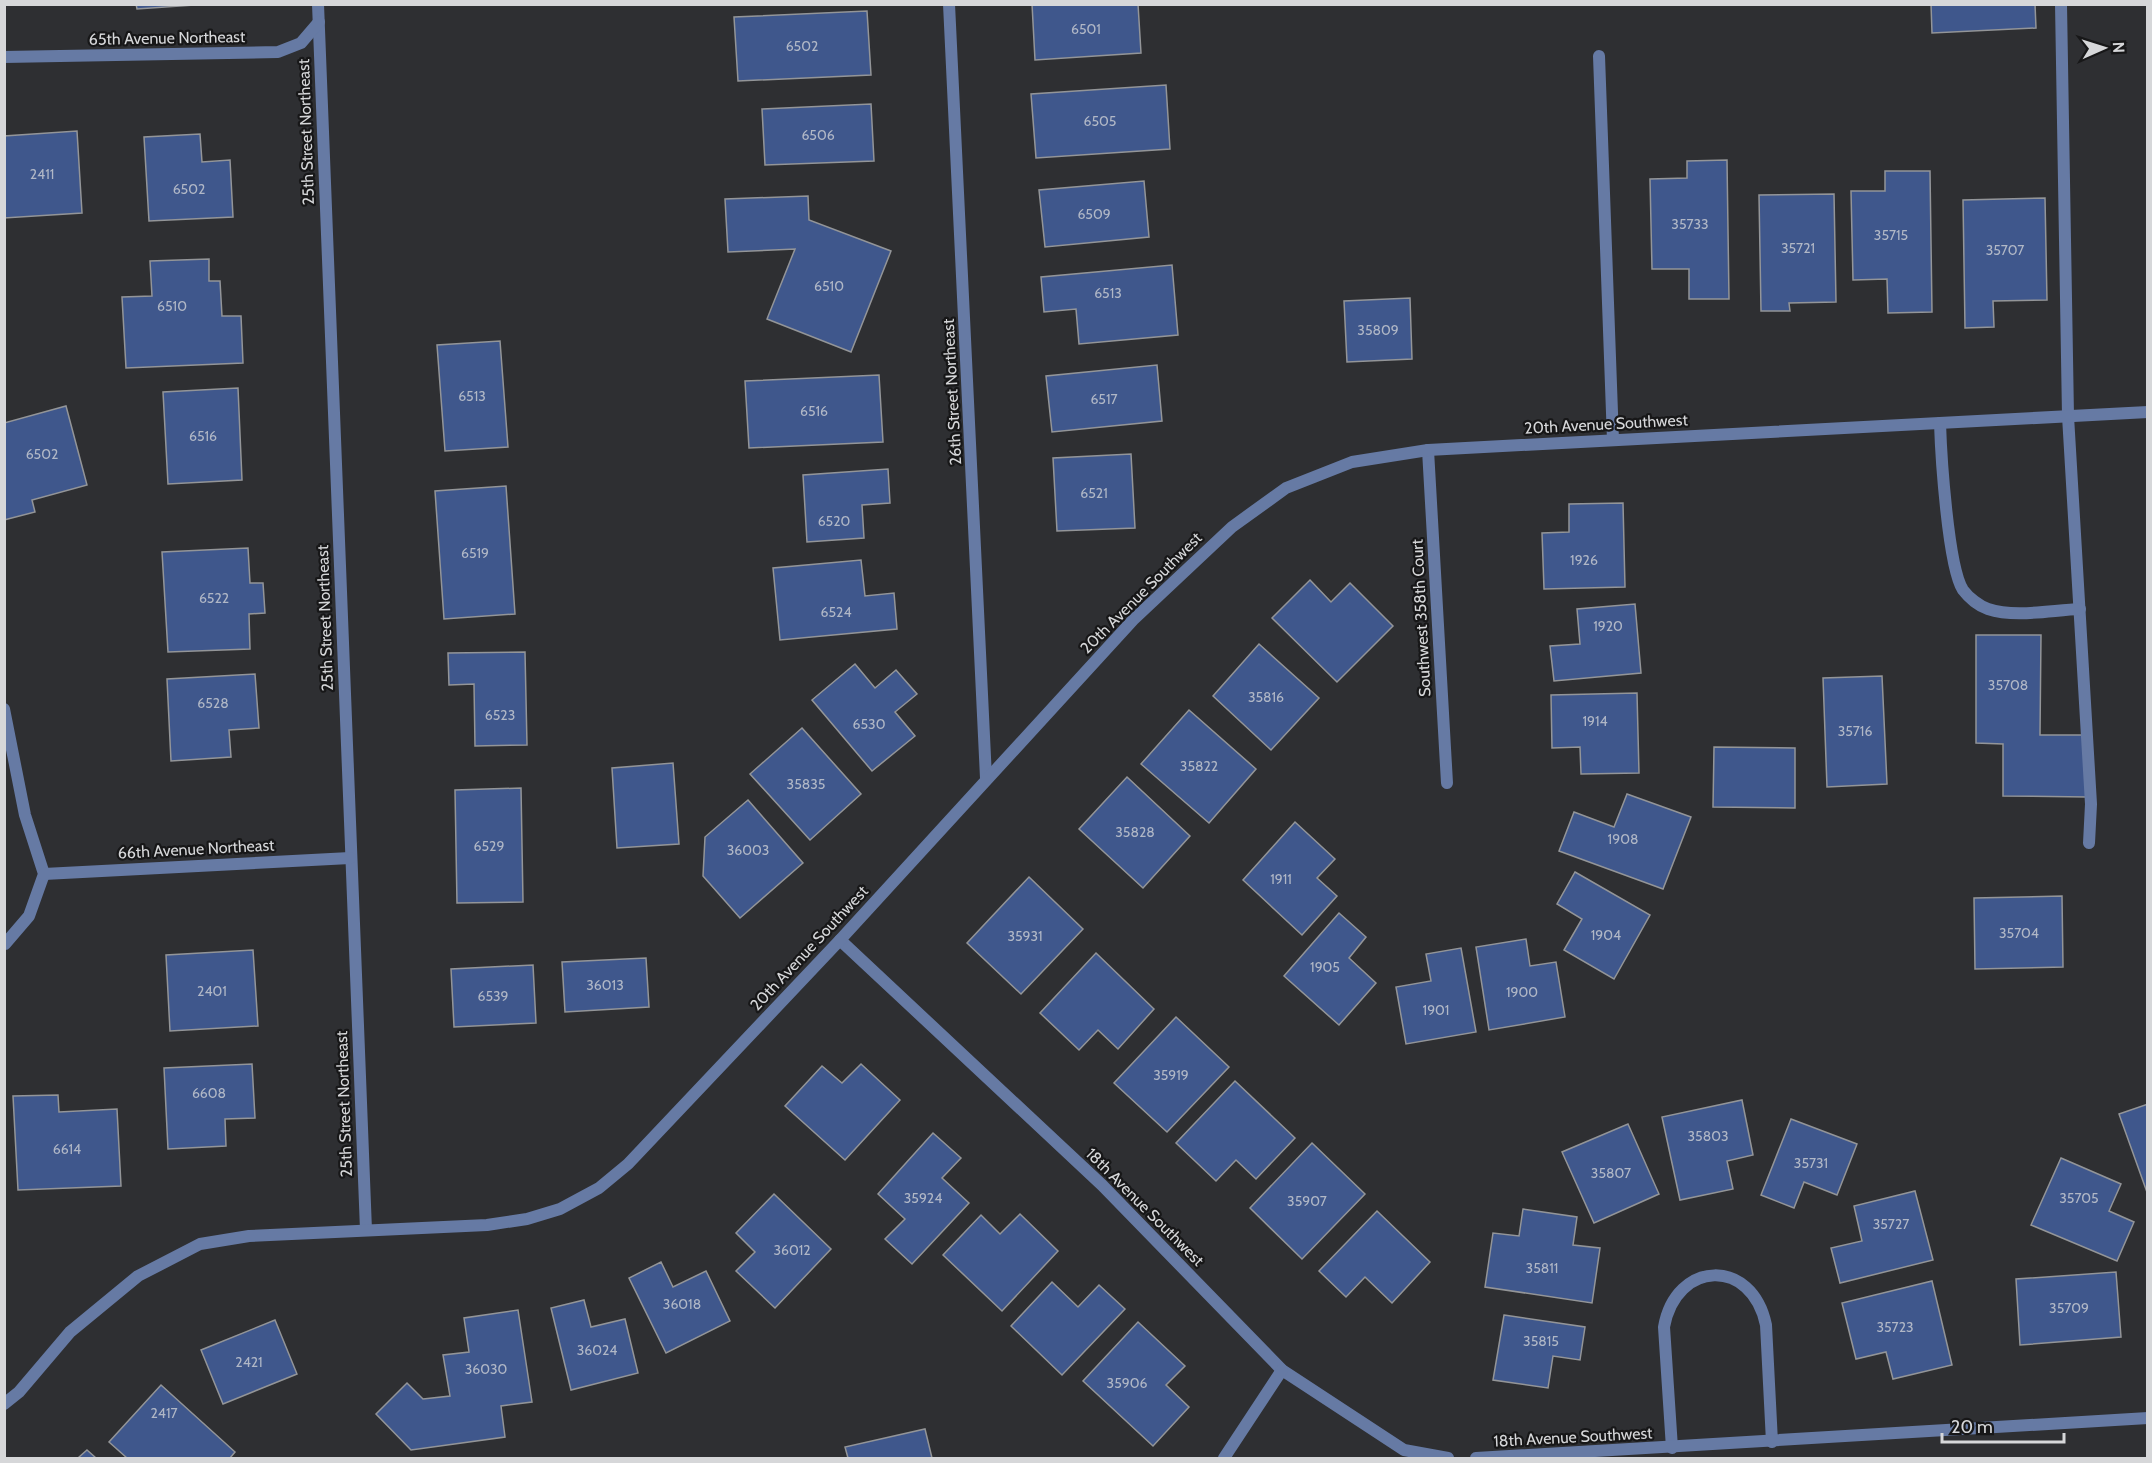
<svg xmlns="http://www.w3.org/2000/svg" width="2152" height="1463" viewBox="0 0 2152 1463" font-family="Cabin,sans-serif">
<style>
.building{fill:#3f578c;stroke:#939598;stroke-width:1.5}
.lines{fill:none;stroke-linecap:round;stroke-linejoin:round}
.lane{stroke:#667aa4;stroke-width:12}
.street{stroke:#667aa4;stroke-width:12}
.labels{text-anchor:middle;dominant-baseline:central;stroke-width:4.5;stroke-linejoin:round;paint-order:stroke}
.number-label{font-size:14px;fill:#b0b7c6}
.street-label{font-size:16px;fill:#d6d7d9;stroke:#171718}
</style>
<rect width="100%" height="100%" fill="#2e2f32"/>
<!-- building -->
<g class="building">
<polygon points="136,4 209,4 137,9"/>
<polygon points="1032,4 1138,4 1141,53 1035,60"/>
<polygon points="1931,4 2035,4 2036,28 1932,33"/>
<polygon points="867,11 871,75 738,81 734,17"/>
<polygon points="1166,85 1170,149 1036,158 1031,94"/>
<polygon points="871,104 874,161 765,165 762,109"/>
<polygon points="77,131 82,213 4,218 4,136"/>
<polygon points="200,134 202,162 230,160 233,217 149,221 144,137"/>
<polygon points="1727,160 1729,299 1689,299 1689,269 1652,269 1650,179 1687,178 1687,161"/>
<polygon points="1885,171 1930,171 1932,312 1888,313 1887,279 1853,280 1851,191 1885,191"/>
<polygon points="1144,181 1149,237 1045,247 1039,190"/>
<polygon points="1834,194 1836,302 1789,303 1790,311 1761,311 1759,195"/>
<polygon points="808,196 809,220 891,251 851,352 767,319 795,249 728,252 725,199"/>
<polygon points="2045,198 2047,300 1993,301 1994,327 1965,328 1963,200"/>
<polygon points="209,259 209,281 220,281 222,316 241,316 243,363 126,368 122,297 152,296 150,261"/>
<polygon points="1172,265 1178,335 1079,344 1076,309 1044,312 1041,277"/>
<polygon points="1410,298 1412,359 1347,362 1344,301"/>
<polygon points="500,341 508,447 445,451 437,345"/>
<polygon points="1157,365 1162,421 1052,432 1046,376"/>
<polygon points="879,375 883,442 749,448 745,381"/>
<polygon points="238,388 242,480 168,484 163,392"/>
<polygon points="66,406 87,485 32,500 35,512 4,520 4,423"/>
<polygon points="1131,454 1135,528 1057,531 1053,458"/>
<polygon points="888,469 890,503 862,505 864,538 807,542 803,475"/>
<polygon points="506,486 515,614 444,619 435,491"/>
<polygon points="1623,503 1625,587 1544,589 1542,533 1569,532 1569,504"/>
<polygon points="248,548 250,583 263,583 265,613 249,614 250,649 168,652 162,552"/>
<polygon points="861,560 865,596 894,593 897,629 780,640 773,568"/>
<polygon points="1310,580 1331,602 1350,583 1393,626 1337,682 1272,618"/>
<polygon points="1635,604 1641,673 1554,681 1550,646 1580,644 1577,609"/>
<polygon points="1976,635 2041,635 2040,735 2087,735 2087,797 2003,796 2003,744 1976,743"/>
<polygon points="1259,644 1319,698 1271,750 1213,696"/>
<polygon points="525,652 527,745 475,746 474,684 449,685 448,653"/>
<polygon points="855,664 875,688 896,670 917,694 895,712 915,736 872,771 812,700"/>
<polygon points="255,674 259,728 229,730 231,757 171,761 167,679"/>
<polygon points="1882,676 1887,784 1827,787 1823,678"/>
<polygon points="1637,693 1639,773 1581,774 1580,747 1552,748 1551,695"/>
<polygon points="1189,710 1256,769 1209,823 1141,764"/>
<polygon points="802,728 861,794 810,840 750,774"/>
<polygon points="1714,747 1795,748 1795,808 1713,807"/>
<polygon points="673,763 679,844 617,848 612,768"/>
<polygon points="1127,777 1190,836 1143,888 1079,829"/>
<polygon points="521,788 523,902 457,903 455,790"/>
<polygon points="1627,794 1691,817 1663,889 1559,851 1574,812 1614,827"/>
<polygon points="748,800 803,863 740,918 703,876 705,837"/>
<polygon points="1295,822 1335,859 1317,878 1337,896 1302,935 1243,880"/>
<polygon points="1575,872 1650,915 1614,979 1564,950 1582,919 1557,904"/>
<polygon points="1029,877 1083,929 1021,994 967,943"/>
<polygon points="2062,896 2063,967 1975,969 1974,898"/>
<polygon points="1339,913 1366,937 1349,958 1376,983 1339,1025 1284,976"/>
<polygon points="1526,939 1530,966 1556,962 1565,1017 1489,1030 1476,947"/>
<polygon points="1461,948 1476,1032 1406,1044 1396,987 1431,981 1426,954"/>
<polygon points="253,950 258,1026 170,1031 166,955"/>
<polygon points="1096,953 1154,1009 1118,1049 1098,1030 1079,1050 1040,1013"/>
<polygon points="646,958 649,1007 565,1012 562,962"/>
<polygon points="533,965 536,1023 454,1027 451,969"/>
<polygon points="1176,1017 1229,1067 1167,1132 1114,1083"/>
<polygon points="252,1064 255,1118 225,1119 226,1146 168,1149 164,1068"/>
<polygon points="861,1064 900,1100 845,1160 785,1106 822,1066 842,1083"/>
<polygon points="1235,1081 1295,1138 1256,1179 1236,1160 1216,1181 1176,1143"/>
<polygon points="58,1095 59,1112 117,1109 121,1186 18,1190 13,1096"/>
<polygon points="1742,1100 1753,1155 1727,1161 1733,1189 1680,1200 1662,1117"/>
<polygon points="2148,1104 2148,1195 2119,1114"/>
<polygon points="1791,1119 1857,1144 1837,1195 1804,1182 1794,1208 1761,1195"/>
<polygon points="1628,1124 1659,1194 1594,1223 1562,1152"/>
<polygon points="933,1133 961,1158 942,1178 969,1203 912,1264 885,1239 905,1219 878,1194"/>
<polygon points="1312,1143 1365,1194 1302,1259 1250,1208"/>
<polygon points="2061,1158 2121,1184 2109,1211 2134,1222 2117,1261 2031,1225"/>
<polygon points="1915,1191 1933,1260 1840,1283 1831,1248 1862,1241 1854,1206"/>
<polygon points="774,1194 831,1249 775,1308 736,1271 755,1252 736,1233"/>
<polygon points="1523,1209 1577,1217 1573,1245 1600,1248 1592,1303 1485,1287 1493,1233 1519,1236"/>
<polygon points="1377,1211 1430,1262 1392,1303 1365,1277 1346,1297 1319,1271"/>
<polygon points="1020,1214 1058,1251 1002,1311 943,1255 981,1215 1000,1234"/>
<polygon points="661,1262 673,1287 706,1271 730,1321 666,1353 629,1278"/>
<polygon points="2116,1272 2121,1337 2020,1345 2016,1279"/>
<polygon points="1932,1281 1952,1365 1893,1379 1886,1352 1856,1359 1842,1303"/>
<polygon points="1052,1282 1078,1307 1099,1285 1125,1309 1062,1375 1011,1326"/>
<polygon points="584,1300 591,1327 625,1319 638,1373 571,1390 551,1308"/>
<polygon points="518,1310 532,1402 501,1406 505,1437 411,1450 376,1414 407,1383 423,1399 450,1396 443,1355 469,1352 464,1318"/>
<polygon points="1504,1315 1585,1327 1580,1360 1553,1356 1548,1388 1493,1380"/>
<polygon points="275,1320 297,1374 223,1404 201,1350"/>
<polygon points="1138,1322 1185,1366 1166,1385 1189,1407 1153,1446 1083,1381"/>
<polygon points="161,1385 235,1452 230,1458 127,1458 109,1442"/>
<polygon points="925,1429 932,1458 848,1458 845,1447"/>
<polygon points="87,1450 96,1458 78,1458"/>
</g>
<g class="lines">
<!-- lane -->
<g class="lane">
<polyline points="2061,4 2068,416 2091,804 2089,843"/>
<polyline points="1599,56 1613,440"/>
<path d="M1940 423C1941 455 1948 567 1963 590 1969 598 1979 606 1988 609 2015 618 2052 610 2080 609"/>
</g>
<!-- street -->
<g class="street">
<polyline points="318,4 366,1230"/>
<polyline points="949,4 986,778"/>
<polyline points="4,57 278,52 301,43 319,22"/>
<polyline points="1428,450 1447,783"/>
<polyline points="4,709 25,815 44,874 29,916 5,944"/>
<polyline points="44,874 350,858"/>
<polyline points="840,940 1102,1185 1282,1370 1404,1450 1448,1458"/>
<polyline points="4,1404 19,1392 70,1332 138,1276 200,1244 249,1236 487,1225 527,1219 560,1209 599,1188 628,1164 840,940 1133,620 1232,527 1286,488 1352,462 1428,450 2148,412"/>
<path d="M1672 1448 1664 1327C1676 1260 1752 1257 1766 1325L1772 1442"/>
<polyline points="1224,1458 1282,1370"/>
<polyline points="1476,1458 2148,1418"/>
</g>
</g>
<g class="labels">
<!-- number labels -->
<g class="number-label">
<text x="1086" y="29">6501</text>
<text x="802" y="46">6502</text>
<text x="1100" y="121">6505</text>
<text x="818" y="135">6506</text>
<text x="42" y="174">2411</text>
<text x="189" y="189">6502</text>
<text x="1094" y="214">6509</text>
<text x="1690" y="224">35733</text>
<text x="1891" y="235">35715</text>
<text x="1798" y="248">35721</text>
<text x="2005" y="250">35707</text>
<text x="829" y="286">6510</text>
<text x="1108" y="293">6513</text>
<text x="172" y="306">6510</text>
<text x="1378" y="330">35809</text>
<text x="472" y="396">6513</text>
<text x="1104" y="399">6517</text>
<text x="814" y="411">6516</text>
<text x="203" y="436">6516</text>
<text x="42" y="454">6502</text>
<text x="1094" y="493">6521</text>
<text x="834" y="521">6520</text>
<text x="475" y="553">6519</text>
<text x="1584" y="560">1926</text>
<text x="214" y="598">6522</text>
<text x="836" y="612">6524</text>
<text x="1608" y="626">1920</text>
<text x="2008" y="685">35708</text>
<text x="1266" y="697">35816</text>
<text x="213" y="703">6528</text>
<text x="500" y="715">6523</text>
<text x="1595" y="721">1914</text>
<text x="869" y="724">6530</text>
<text x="1855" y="731">35716</text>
<text x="1199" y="766">35822</text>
<text x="806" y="784">35835</text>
<text x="1135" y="832">35828</text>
<text x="1623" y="839">1908</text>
<text x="489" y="846">6529</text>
<text x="748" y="850">36003</text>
<text x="1281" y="879">1911</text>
<text x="2019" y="933">35704</text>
<text x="1606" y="935">1904</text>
<text x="1025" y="936">35931</text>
<text x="1325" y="967">1905</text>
<text x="605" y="985">36013</text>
<text x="212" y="991">2401</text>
<text x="1522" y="992">1900</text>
<text x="493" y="996">6539</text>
<text x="1436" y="1010">1901</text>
<text x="1171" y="1075">35919</text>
<text x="209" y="1093">6608</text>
<text x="1708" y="1136">35803</text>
<text x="67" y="1149">6614</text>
<text x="1811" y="1163">35731</text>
<text x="1611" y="1173">35807</text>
<text x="923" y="1198">35924</text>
<text x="2079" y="1198">35705</text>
<text x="1307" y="1201">35907</text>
<text x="1891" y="1224">35727</text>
<text x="792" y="1250">36012</text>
<text x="1542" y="1268">35811</text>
<text x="682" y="1304">36018</text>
<text x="2069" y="1308">35709</text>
<text x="1895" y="1327">35723</text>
<text x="1541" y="1341">35815</text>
<text x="597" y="1350">36024</text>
<text x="249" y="1362">2421</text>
<text x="486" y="1369">36030</text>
<text x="1127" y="1383">35906</text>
<text x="164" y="1413">2417</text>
</g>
<!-- street labels -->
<g class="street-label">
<text transform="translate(167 38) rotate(-1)">65th Avenue Northeast</text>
<text transform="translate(306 132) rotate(-92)">25th Street Northeast</text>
<text transform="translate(952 392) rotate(-93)">26th Street Northeast</text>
<text transform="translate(1606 424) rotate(-3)">20th Avenue Southwest</text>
<text transform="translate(1141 593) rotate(-45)">20th Avenue Southwest</text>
<text transform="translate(325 618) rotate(-92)">25th Street Northeast</text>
<text transform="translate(1421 618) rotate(-93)">Southwest 358th Court</text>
<text transform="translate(196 849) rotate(-3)">66th Avenue Northeast</text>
<text transform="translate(809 948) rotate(-47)">20th Avenue Southwest</text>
<text transform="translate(344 1104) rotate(-92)">25th Street Northeast</text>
<text transform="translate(1145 1207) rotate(45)">18th Avenue Southwest</text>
<text transform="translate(1573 1437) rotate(-3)">18th Avenue Southwest</text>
</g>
</g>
<!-- border -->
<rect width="2152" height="1463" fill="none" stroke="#d6d7d9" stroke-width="12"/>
<!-- north arrow -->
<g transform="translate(2104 48) rotate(87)" stroke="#171718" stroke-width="4.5" paint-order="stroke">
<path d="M0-4.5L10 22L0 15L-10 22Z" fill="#d6d7d9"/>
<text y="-9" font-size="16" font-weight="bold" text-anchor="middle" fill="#d6d7d9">N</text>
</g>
<!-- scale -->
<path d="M1942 1433v9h122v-9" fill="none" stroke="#d6d7d9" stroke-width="3"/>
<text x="1951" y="1433" font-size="18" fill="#d6d7d9" stroke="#171718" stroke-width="4.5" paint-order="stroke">20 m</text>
</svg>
